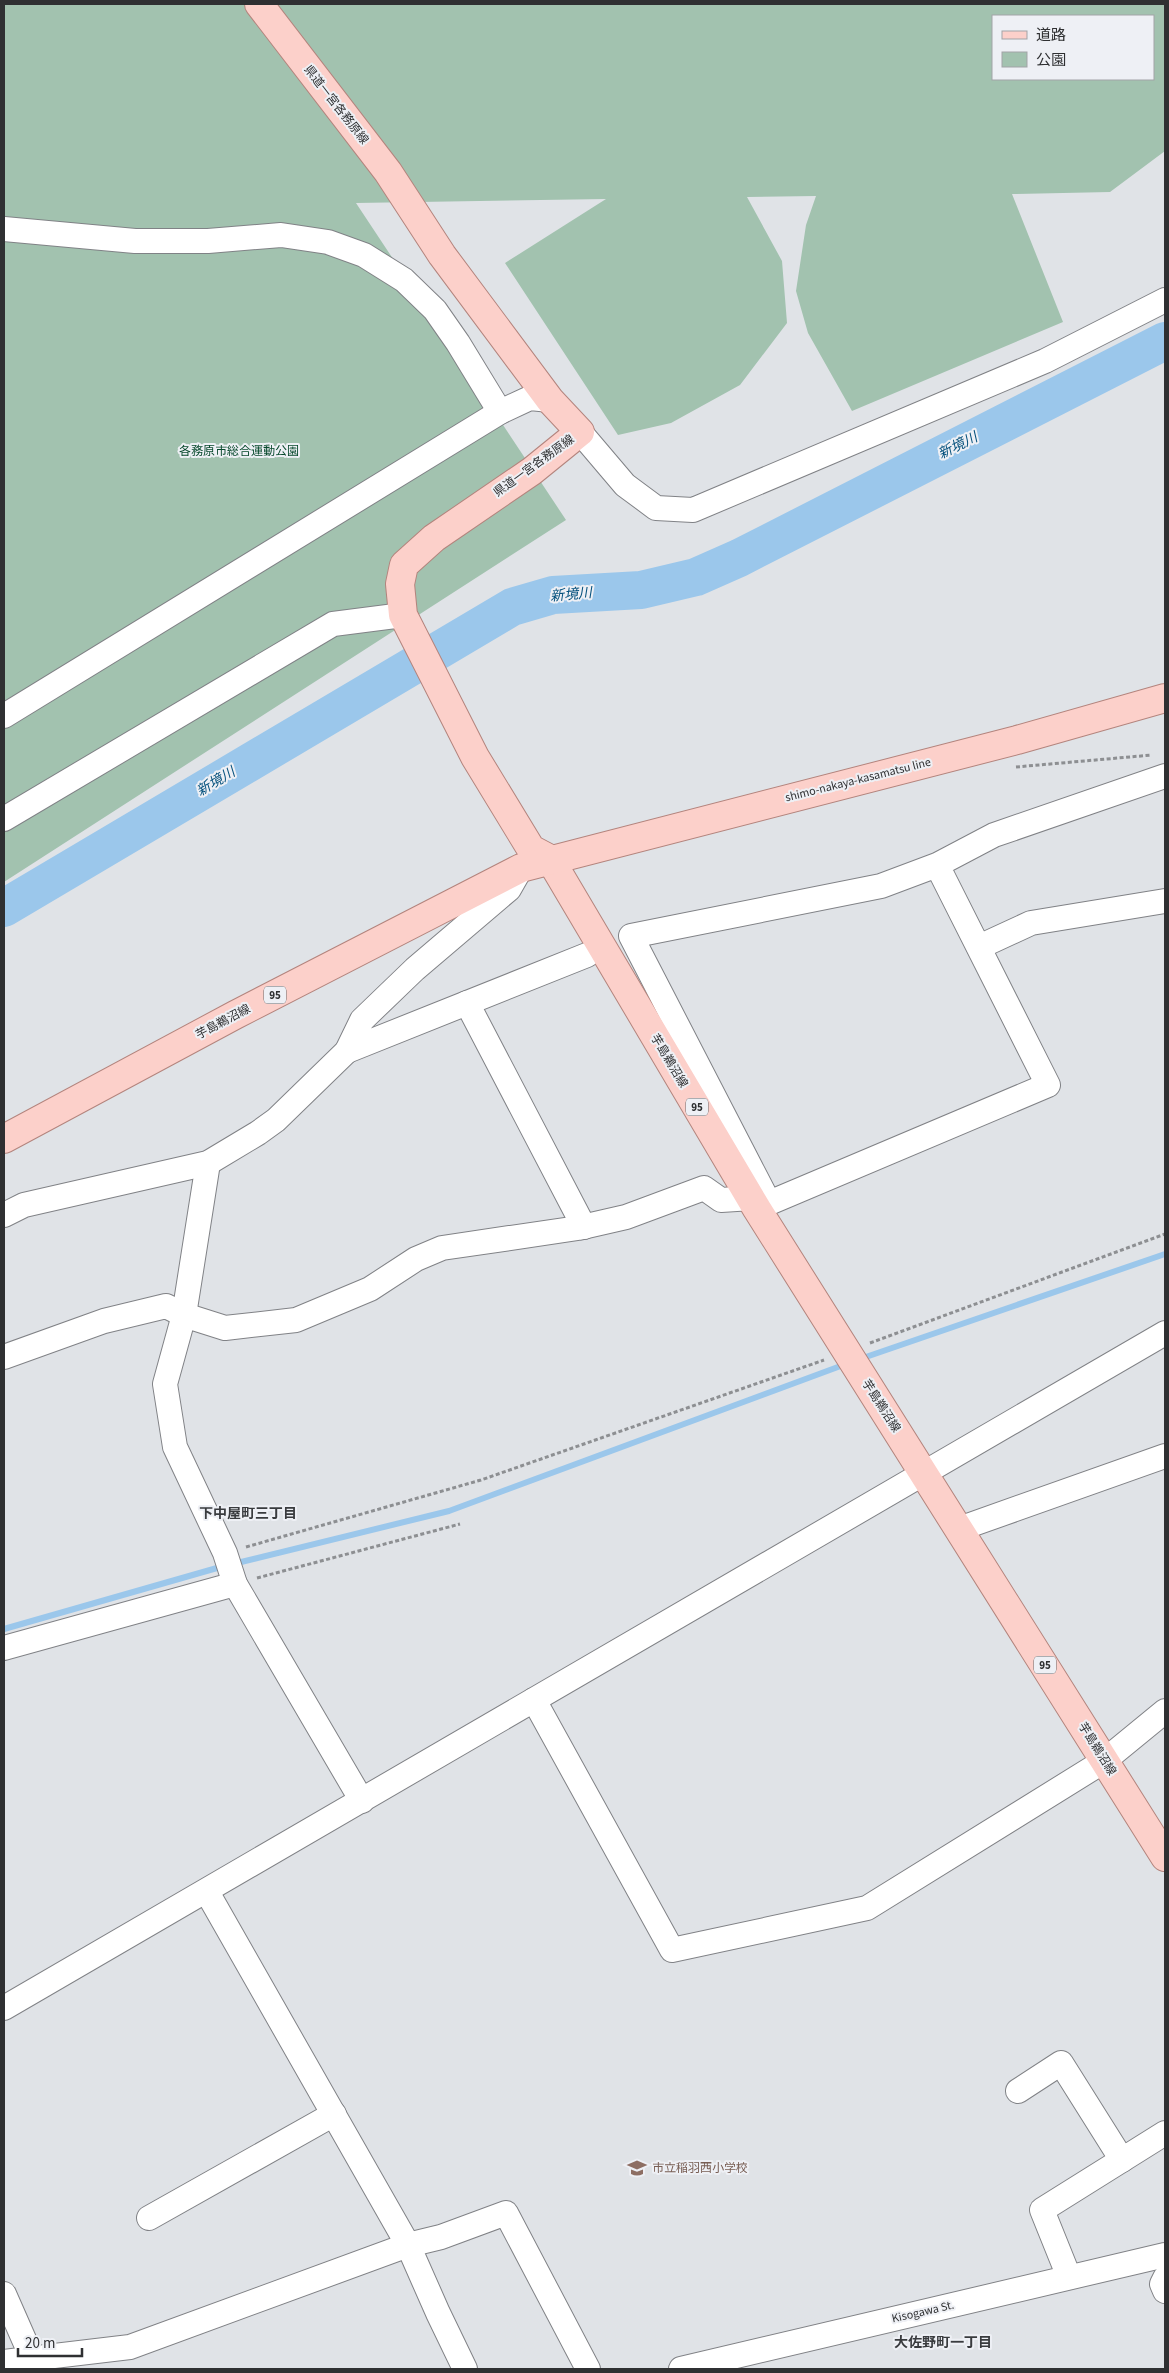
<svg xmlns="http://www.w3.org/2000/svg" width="1169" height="2373" viewBox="0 0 1169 2373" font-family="'Source Sans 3','Noto Sans JP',sans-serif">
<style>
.green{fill:#a2c2af;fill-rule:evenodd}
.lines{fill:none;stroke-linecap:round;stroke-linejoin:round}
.stream{stroke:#9bc7eb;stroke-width:6}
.river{stroke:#9bc7eb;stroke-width:38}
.minor-casing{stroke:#808286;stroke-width:26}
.major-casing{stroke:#b3847d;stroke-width:30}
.path{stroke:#8d8f92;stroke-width:3;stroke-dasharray:4 2.5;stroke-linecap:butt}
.minor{stroke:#fff;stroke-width:24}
.major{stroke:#fcd0ca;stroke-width:28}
.labels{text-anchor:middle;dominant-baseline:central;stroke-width:4;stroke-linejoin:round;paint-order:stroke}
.shield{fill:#eef0f5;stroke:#686a6c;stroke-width:1}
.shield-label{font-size:11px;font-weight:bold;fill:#2f3032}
.street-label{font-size:12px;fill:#2f3032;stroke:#eef0f5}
.park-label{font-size:12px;fill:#08492d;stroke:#eef0f5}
.education-label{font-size:12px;fill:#785e54;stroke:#eef0f5;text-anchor:start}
.water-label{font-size:14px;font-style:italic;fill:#05517d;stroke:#eef0f5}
.neighbourhood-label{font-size:14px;font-weight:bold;fill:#393b3e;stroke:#eef0f5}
</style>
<rect width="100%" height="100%" fill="#e0e3e7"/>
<!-- green -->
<path class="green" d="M4 4H1165V151L1110 192 1012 194 1063 322 852 411 808 333 796 291 806 225 816 196 747 197 782 261 787 323 740 385 671 423 618 435 505 263 606 199 356 203 566 520 4 882ZM993 16H1153V79H993Z"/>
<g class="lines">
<!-- stream -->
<g class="stream">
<polyline points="860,1359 1165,1254"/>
<polyline points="233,1564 449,1511 846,1364"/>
<polyline points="4,1629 224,1566"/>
</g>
<!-- river -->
<polyline class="river" points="4,908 512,607 553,595 641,590 696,577 739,558 1165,341"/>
<!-- minor casing -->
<g class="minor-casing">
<g id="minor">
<polyline points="4,229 135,241 208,241 281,235 328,242 364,255 404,280 435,310 458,343 500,412"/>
<polyline points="580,432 625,485 656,508 693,510 1045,361 1165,300"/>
<polyline points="4,716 500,412 530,398 550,400"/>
<polyline points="4,819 333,624 403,615"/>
<polyline points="937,865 1048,1085 769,1203 631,936 881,886 937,865 994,835 1165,776"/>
<polyline points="979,947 1031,923 1165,901"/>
<polyline points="467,1003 584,1227"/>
<polyline points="347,1051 587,955"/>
<polyline points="208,1163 184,1315 165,1384 175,1447 225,1553 235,1584 362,1801"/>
<polyline points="4,1215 24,1205 208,1163 258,1133 276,1120 347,1051 362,1020 415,969 509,889 521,868"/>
<polyline points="4,1357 104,1321 166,1306 184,1315 225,1328 296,1320 370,1289 416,1259 442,1248 578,1228 626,1217 704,1188 721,1200 752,1198"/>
<polyline points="959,1529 1165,1456"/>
<polyline points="4,1648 235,1584"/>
<polyline points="534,1700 672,1950 867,1908 1104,1761 1165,1711"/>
<polyline points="207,1892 408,2245 438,2313 465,2369"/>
<polyline points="4,2008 1165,1333"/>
<polyline points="1018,2091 1061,2063 1122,2160"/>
<polyline points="149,2218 334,2114"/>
<polyline points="1069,2277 1042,2210 1165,2133"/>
<polyline points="1165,2278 1162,2284 1165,2291"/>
<polyline points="4,2294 37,2369"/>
<polyline points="4,2362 130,2347 408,2245 441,2237 506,2213 588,2369"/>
<polyline points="681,2369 1165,2255"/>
</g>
</g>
<!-- major casing -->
<g class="major-casing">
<g id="major">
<polyline points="259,4 388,172 442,255 550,400 580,432 532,471 434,538 404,565 400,584 403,615 475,757 531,849 550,859"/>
<polyline points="550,859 757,1209 1165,1857"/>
<polyline points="4,1139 235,1015 521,868 1017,740 1165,698"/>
</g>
</g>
<!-- path -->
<g class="path">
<polyline points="1016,767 1152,755"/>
<polyline points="870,1343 1165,1234"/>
<polyline points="246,1547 481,1480 824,1360"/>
<polyline points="257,1578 460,1524"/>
</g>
<!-- minor -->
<use href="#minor" class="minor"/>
<!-- major -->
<use href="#major" class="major"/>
</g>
<!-- icons -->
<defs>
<g id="school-bare" transform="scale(1.5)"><path d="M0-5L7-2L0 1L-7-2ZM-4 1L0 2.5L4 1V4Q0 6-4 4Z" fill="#8d6e63" stroke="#eef0f5" stroke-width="2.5" paint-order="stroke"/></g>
</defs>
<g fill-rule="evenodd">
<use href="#school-bare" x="637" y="2168"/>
</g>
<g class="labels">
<!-- shield labels -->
<g class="shield">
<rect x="264" y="986.5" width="22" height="17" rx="4"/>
<rect x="686" y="1098.5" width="22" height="17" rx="4"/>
<rect x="1034" y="1656.5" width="22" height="17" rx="4"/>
</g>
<g class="shield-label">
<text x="275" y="995">95</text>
<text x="697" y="1107">95</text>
<text x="1045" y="1665">95</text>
</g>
<!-- street labels -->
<g class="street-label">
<text transform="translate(336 105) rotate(52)">県道一宮各務原線</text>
<text transform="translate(534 466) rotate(-36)">県道一宮各務原線</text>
<text transform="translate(858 780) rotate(-14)">shimo-nakaya-kasamatsu line</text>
<text transform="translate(223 1022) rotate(-28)">芋島鵜沼線</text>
<text transform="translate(669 1061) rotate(59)">芋島鵜沼線</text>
<text transform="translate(881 1406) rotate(57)">芋島鵜沼線</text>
<text transform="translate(1097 1749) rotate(58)">芋島鵜沼線</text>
<text transform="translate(923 2312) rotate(-13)">Kisogawa St.</text>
</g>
<!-- park labels -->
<g class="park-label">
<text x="239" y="451">各務原市総合運動公園</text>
</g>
<!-- education labels -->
<g class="education-label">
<text x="652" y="2168">市立稲羽西小学校</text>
</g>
<!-- water labels -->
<g class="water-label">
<text transform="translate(958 446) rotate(-27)">新境川</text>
<text transform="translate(571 595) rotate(-5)">新境川</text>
<text transform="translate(216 782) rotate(-31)">新境川</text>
</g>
<!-- neighbourhood labels -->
<g class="neighbourhood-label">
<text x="248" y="1514">下中屋町三丁目</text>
<text x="943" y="2343">大佐野町一丁目</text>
</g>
</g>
<!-- border -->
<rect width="1169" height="2373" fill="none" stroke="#2f3032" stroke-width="10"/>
<!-- legend -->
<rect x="992" y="15" width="162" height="65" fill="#eef0f5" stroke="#a2a3a7"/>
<rect x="1002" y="31" width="25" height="8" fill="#fcd0ca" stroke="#a2a3a7"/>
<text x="1036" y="40" font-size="15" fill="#2f3032">道路</text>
<rect x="1002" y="52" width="25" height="15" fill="#a2c2af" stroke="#a2a3a7"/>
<text x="1036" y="65" font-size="15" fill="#2f3032">公園</text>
<!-- scale -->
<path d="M18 2348v8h64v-8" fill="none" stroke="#2f3032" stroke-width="2.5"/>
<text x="25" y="2348" font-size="15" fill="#2f3032" stroke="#eef0f5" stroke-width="4" paint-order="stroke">20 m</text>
</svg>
